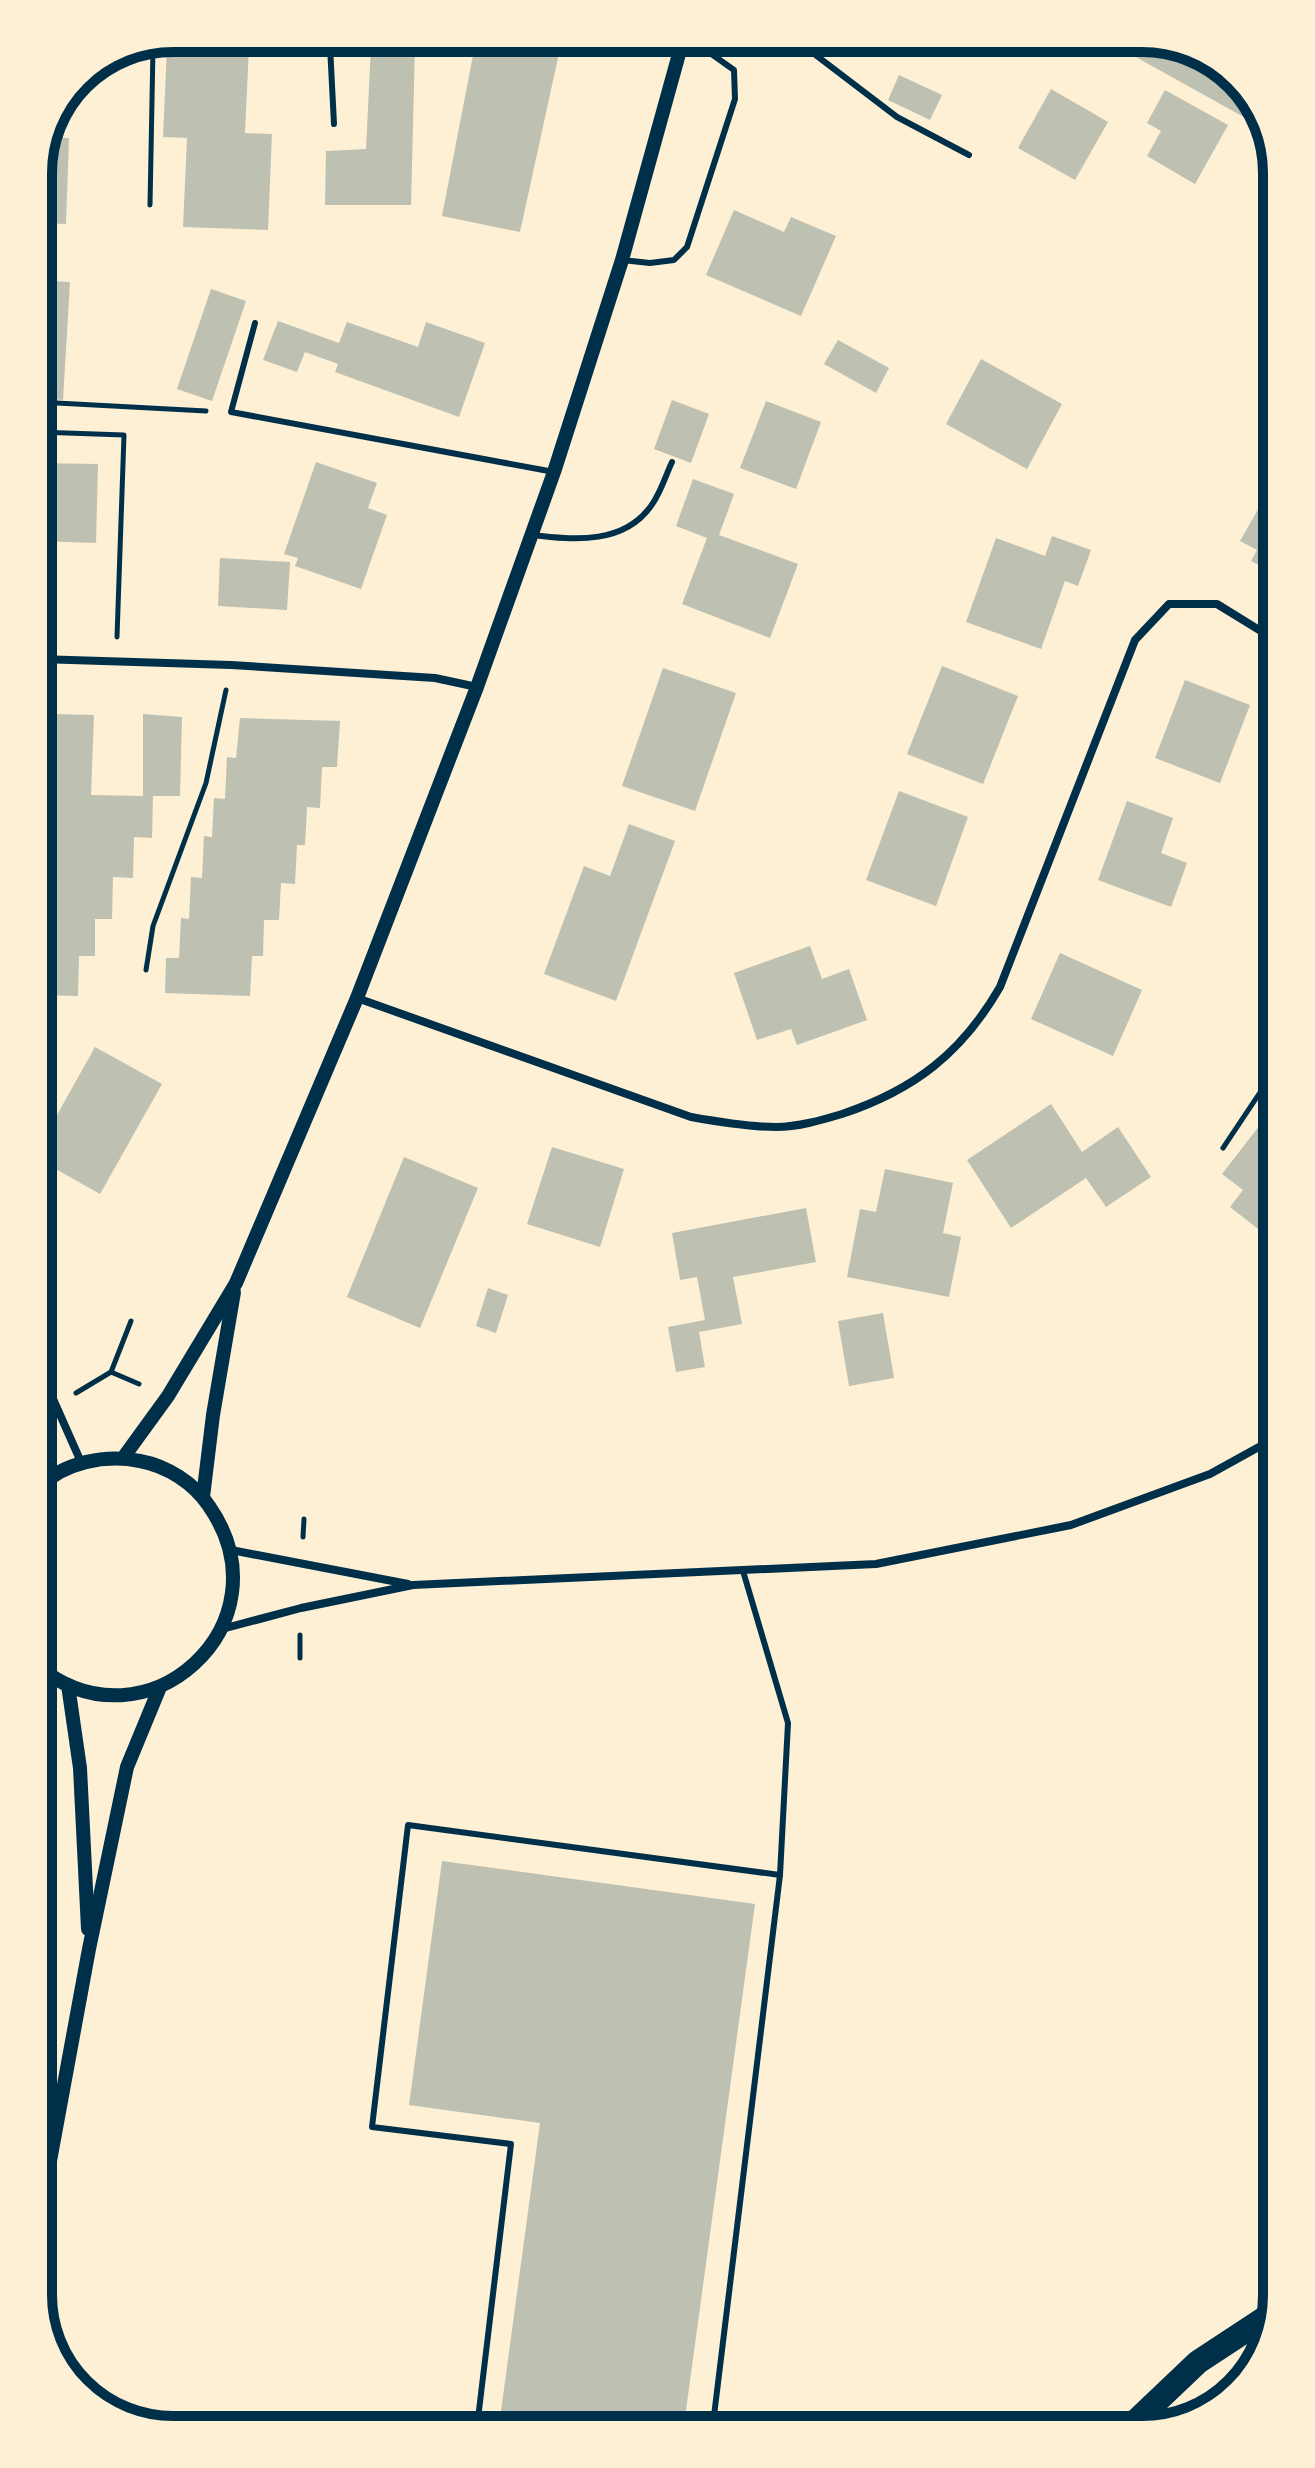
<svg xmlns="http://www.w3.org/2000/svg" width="1315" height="2468" viewBox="0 0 1315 2468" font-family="'IBM Plex Serif',serif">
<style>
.building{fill:#bec0b2}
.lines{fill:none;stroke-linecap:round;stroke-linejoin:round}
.path{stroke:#003049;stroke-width:5}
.service{stroke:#003049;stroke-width:6}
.minor{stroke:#003049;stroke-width:8}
.tertiary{stroke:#003049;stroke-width:14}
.motorway{stroke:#003049;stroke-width:24}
.rim{fill:none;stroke:#003049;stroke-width:10}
</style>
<rect width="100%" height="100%" fill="#fdf0d5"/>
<!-- building -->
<g class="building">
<polygon points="1144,38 1151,38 1224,66 1267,121 1269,131 1134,56"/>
<polygon points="839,41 874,41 870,52"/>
<polygon points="561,44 520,232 442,216 475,45"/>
<polygon points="397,45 415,45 411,205 325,205 326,151 366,149 371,46"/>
<polygon points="249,47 245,133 272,134 268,230 183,227 187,138 163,137 167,48"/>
<polygon points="899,75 942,95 930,120 888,100"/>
<polygon points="1051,89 1108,122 1075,180 1018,148"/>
<polygon points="1165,90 1228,125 1195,184 1147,156 1161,131 1147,123"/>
<polygon points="51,137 69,138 66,224 38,223 38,165"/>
<polygon points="734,210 784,232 791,217 836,236 801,316 706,275"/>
<polygon points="38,280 70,282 63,400 38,398"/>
<polygon points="211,289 246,301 212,401 177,389"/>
<polygon points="278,321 339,343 347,322 418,347 426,322 485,343 459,417 335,372 338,364 305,352 297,372 263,360"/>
<polygon points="838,340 889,368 876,393 824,364"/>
<polygon points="981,359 1062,404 1027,469 946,424"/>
<polygon points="672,400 709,414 691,463 654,449"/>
<polygon points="766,401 821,422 796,489 740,468"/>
<polygon points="316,462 377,483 368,508 387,515 361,589 295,566 298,558 284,554"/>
<polygon points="38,463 98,464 96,543 38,541"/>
<polygon points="693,479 734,494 719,535 798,564 770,638 682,604 707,538 676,526"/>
<polygon points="1273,483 1277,485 1277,575 1251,561 1257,550 1240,541"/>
<polygon points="1052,536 1091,550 1078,586 1065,581 1041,649 966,622 996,538 1045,556"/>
<polygon points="220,558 290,562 287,610 218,606"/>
<polygon points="942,666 1018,696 983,784 907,754"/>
<polygon points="663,668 736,693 695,811 622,786"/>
<polygon points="1185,680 1250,705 1220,783 1155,758"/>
<polygon points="53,714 94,715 91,795 143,796 143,714 182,717 180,796 153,796 152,838 134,837 133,878 113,877 112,919 95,919 95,956 79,956 78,996 38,995 38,826 48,826"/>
<polygon points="240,718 340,721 337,767 322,767 320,808 307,807 305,845 297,845 295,884 281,883 279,920 264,920 263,956 252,956 250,996 165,993 166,958 179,958 181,918 189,919 191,877 202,878 204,836 212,837 214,798 225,799 227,757 236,758"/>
<polygon points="899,791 968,817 936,906 866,880"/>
<polygon points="1127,801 1173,818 1161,853 1187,863 1171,907 1098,880"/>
<polygon points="629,824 675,841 616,1001 544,974 584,866 610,876"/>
<polygon points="810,946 822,979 849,969 867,1020 797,1045 791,1029 757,1040 734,973"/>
<polygon points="1060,953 1142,990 1113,1056 1031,1019"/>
<polygon points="95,1047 162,1084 100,1194 38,1159 38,1149"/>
<polygon points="1277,1103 1277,1231 1271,1239 1230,1207 1243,1190 1222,1174"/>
<polygon points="1051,1104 1082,1152 1118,1127 1151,1177 1106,1207 1086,1178 1011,1228 967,1160"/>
<polygon points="552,1147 624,1169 600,1247 527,1224"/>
<polygon points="404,1157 478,1188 420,1328 347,1297"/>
<polygon points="885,1169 953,1183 943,1233 961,1237 949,1297 847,1277 860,1209 876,1212"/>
<polygon points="806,1208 816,1262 733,1277 742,1324 699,1332 705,1367 676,1372 668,1327 705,1320 697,1277 680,1280 672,1233"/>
<polygon points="488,1288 508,1295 496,1333 476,1326"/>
<polygon points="883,1313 894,1378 849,1386 838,1321"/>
<polygon points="442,1861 755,1904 684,2425 499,2426 540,2123 409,2105"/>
</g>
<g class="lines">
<!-- path -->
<g class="path">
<polyline points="150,205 153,48"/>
<polyline points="38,402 206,411"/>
<polyline points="38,432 124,435 117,637"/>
<polyline points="38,787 47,685"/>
<polyline points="146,970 153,926 206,783 226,690"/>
<polyline points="1223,1148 1277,1067"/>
<polyline points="111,1372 139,1384"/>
<polyline points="76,1393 111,1372 131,1321"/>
<polyline points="303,1537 304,1519"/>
<polyline points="300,1658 300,1635"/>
</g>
<!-- service -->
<g class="service">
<polyline points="788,42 813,53 897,117 969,155"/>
<polyline points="330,46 334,124"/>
<polyline points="622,260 650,263 674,260 687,247 735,99 734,70 696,43"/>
<polyline points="255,323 231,412 554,472"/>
<path d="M531 535C575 540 626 545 653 503 661 491 666 475 672 462"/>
<polyline points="713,2424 780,1875 788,1723 743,1571"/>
<polyline points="477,2427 511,2144 372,2127 408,1825 780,1875"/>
</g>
<!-- minor -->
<g class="minor">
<polyline points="38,659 231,665 435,678 477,687"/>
<path d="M357 998 691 1117C719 1122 748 1127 776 1127 798 1127 822 1120 842 1114 914 1090 962 1053 1000 987L1135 640 1169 604H1217L1277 641"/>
<polyline points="38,1365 81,1462"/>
<polyline points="231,1550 408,1584"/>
<polyline points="222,1629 301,1608 413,1585 876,1564 1071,1525 1210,1474 1277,1437"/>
</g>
<!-- tertiary -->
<g class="tertiary">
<polyline points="123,1458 168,1396 236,1283 357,998 477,687 554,472 622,260 682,43"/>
<polyline points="203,1497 213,1415 234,1292"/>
<path d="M38 1666C145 1755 291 1624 209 1506 194 1483 167 1466 140 1461 105 1454 64 1462 38 1488"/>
<polyline points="68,1685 80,1768 88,1929"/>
<polyline points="38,2226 89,1949 127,1767 160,1687"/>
</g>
<!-- motorway -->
<polyline class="motorway" points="1137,2420 1198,2362 1271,2314"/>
</g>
<!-- crop -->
<path d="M0 0H1315V2468H0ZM173 52H1142A121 121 0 0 1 1263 173V2295A121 121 0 0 1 1142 2416H173A121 121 0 0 1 52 2295V173A121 121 0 0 1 173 52Z" fill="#fdf0d5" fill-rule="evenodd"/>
<path class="rim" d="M173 52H1142A121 121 0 0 1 1263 173V2295A121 121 0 0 1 1142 2416H173A121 121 0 0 1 52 2295V173A121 121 0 0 1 173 52Z"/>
</svg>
